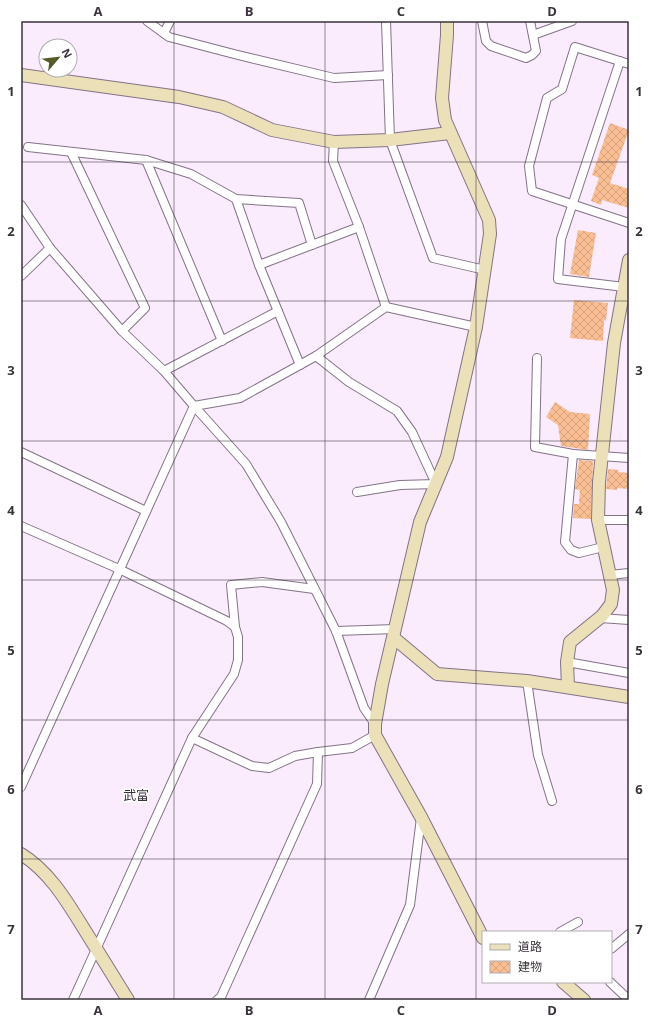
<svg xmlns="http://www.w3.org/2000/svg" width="650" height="1021" viewBox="0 0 650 1021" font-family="'Open Sans','Noto Sans JP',sans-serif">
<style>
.building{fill:url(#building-cross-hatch)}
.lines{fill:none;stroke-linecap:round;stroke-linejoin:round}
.street-casing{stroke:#837386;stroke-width:10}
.secondary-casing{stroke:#837386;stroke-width:14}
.street{stroke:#fff;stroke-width:8}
.secondary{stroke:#ece0b9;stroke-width:12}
.grid{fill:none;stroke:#3a333b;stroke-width:1;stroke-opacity:0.55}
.labels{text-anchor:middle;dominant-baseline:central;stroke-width:4;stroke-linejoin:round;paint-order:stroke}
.quarter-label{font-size:13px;fill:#3d2f40;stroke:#fff}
.neatline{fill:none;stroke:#3a333b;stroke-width:1.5}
.grid-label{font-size:13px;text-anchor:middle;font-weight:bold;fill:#3a333b}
</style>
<defs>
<pattern id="building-cross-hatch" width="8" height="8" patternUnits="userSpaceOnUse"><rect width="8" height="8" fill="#f9bf93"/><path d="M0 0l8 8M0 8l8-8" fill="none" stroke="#d6a580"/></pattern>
</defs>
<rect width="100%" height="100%" fill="#faebfd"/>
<!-- building -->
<g class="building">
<polygon points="610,123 629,130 610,183 629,189 629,208 602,200 601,205 591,201 599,178 592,175"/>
<polygon points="578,230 596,233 589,277 570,274"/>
<polygon points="574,300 608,303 606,321 604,320 603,341 570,338"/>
<polygon points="555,402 570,412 590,414 588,450 561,446 558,425 546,417"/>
<polygon points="579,460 593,461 591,519 573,518 574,504 579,504 580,490 575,489"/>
<polygon points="608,469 619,470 618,472 629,473 629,489 617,488 617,490 606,489"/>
</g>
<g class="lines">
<!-- street casing -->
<g class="street-casing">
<g id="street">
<polyline points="147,21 169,37 234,54 334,78 388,75"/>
<polyline points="386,21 390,140 433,258 485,270"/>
<polyline points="482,21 486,41 491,46 526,58 532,55 536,51 530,21"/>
<polyline points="164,33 170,21"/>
<polyline points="533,35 572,21"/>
<polyline points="620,61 561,239 558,279 624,287"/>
<polyline points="629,64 575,47 562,89 547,98 529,166 532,191 629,223"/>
<polyline points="334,142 333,161 359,227 386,307"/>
<polyline points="28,147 146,160 191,174 236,199 299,203 312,245"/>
<polyline points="71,152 145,308 122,331"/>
<polyline points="146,160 222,341"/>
<polyline points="236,199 259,265 300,365"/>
<polyline points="21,205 50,248 122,331 164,371 194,406 246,464 281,522 336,631 364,708 375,724"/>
<polyline points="259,265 359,227"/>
<polyline points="21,276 50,248"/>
<polyline points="316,356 349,382 397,411 412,432 436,484 400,485 357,492"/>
<polyline points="537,358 535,447 573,454 629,458"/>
<polyline points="164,371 278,311"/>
<polyline points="194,406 240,398 316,356 386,307 476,327"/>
<polyline points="21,452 146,511"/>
<polyline points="573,454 565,542 571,550 579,553 603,547"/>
<polyline points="598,520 629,520"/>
<polyline points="21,526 119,569 227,621 235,627 238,637 238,660 234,674 192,738 73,1000"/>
<polyline points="609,575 629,573"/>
<polyline points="600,618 629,620"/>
<polyline points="235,627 231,585 262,582 314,589"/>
<polyline points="336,631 396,629"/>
<polyline points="567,662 629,673"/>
<polyline points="527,681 538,755 552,801"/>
<polyline points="192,738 252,766 269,768 295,756 318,752 352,748 375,735"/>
<polyline points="21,787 194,406"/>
<polyline points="560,932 578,922"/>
<polyline points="611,949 629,934"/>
<polyline points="610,982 629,1000"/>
<polyline points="217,1000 221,997 317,784 318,752"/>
<polyline points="369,1000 410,905 421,818"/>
</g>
</g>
<!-- secondary casing -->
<g class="secondary-casing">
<g id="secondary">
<polyline points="447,21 447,35 442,98 445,120 489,220 490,234 476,327 447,457 420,522 382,684 375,724 375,735 421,817 483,938"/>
<polyline points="21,75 179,97 223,107 272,130 334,142 390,140 450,133"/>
<polyline points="394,638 437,674 527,681 629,697"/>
<polyline points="568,687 567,662 570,642 602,616 611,604 613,590 598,520 599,482 614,343 629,260"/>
<path d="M21 854C52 873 70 907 89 937 102 958 115 979 128 1000"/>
<polyline points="563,982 584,1000"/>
</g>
</g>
<!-- street -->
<use href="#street" class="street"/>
<!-- secondary -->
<use href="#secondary" class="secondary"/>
</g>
<!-- grid -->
<path class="grid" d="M174 21V1000M325 21V1000M476 21V1000M21 162H629M21 301H629M21 441H629M21 580H629M21 720H629M21 859H629"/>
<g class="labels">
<!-- quarter labels -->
<g class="quarter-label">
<text x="136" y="795">武富</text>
</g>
</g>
<!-- border -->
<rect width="650" height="1021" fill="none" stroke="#ffffff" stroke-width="44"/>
<!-- legend -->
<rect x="482" y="931" width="130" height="52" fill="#ffffff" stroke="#b0adb1"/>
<rect x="490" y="944" width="20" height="6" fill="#ece0b9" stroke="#b0adb1"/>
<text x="518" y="951" font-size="12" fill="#3a333b">道路</text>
<rect x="490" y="961" width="20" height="12" fill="url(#building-cross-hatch)" stroke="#b0adb1"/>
<text x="518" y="971" font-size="12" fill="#3a333b">建物</text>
<!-- north arrow -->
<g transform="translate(58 58) rotate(62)"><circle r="19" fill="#ffffff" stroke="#b0adb1"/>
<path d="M0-3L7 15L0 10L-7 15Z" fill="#575a28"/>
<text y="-6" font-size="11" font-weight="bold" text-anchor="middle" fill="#3a333b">N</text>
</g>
<rect x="22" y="22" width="606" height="977" class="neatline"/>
<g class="grid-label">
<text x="98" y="16">A</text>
<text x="249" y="16">B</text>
<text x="401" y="16">C</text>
<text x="552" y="16">D</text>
<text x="11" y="96">1</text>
<text x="639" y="96">1</text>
<text x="11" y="236">2</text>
<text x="639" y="236">2</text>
<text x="11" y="375">3</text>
<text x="639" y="375">3</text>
<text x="11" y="515">4</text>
<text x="639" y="515">4</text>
<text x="11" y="655">5</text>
<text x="639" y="655">5</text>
<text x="11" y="794">6</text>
<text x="639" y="794">6</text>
<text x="11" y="934">7</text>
<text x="639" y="934">7</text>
<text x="98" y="1015">A</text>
<text x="249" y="1015">B</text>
<text x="401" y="1015">C</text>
<text x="552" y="1015">D</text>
</g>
</svg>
